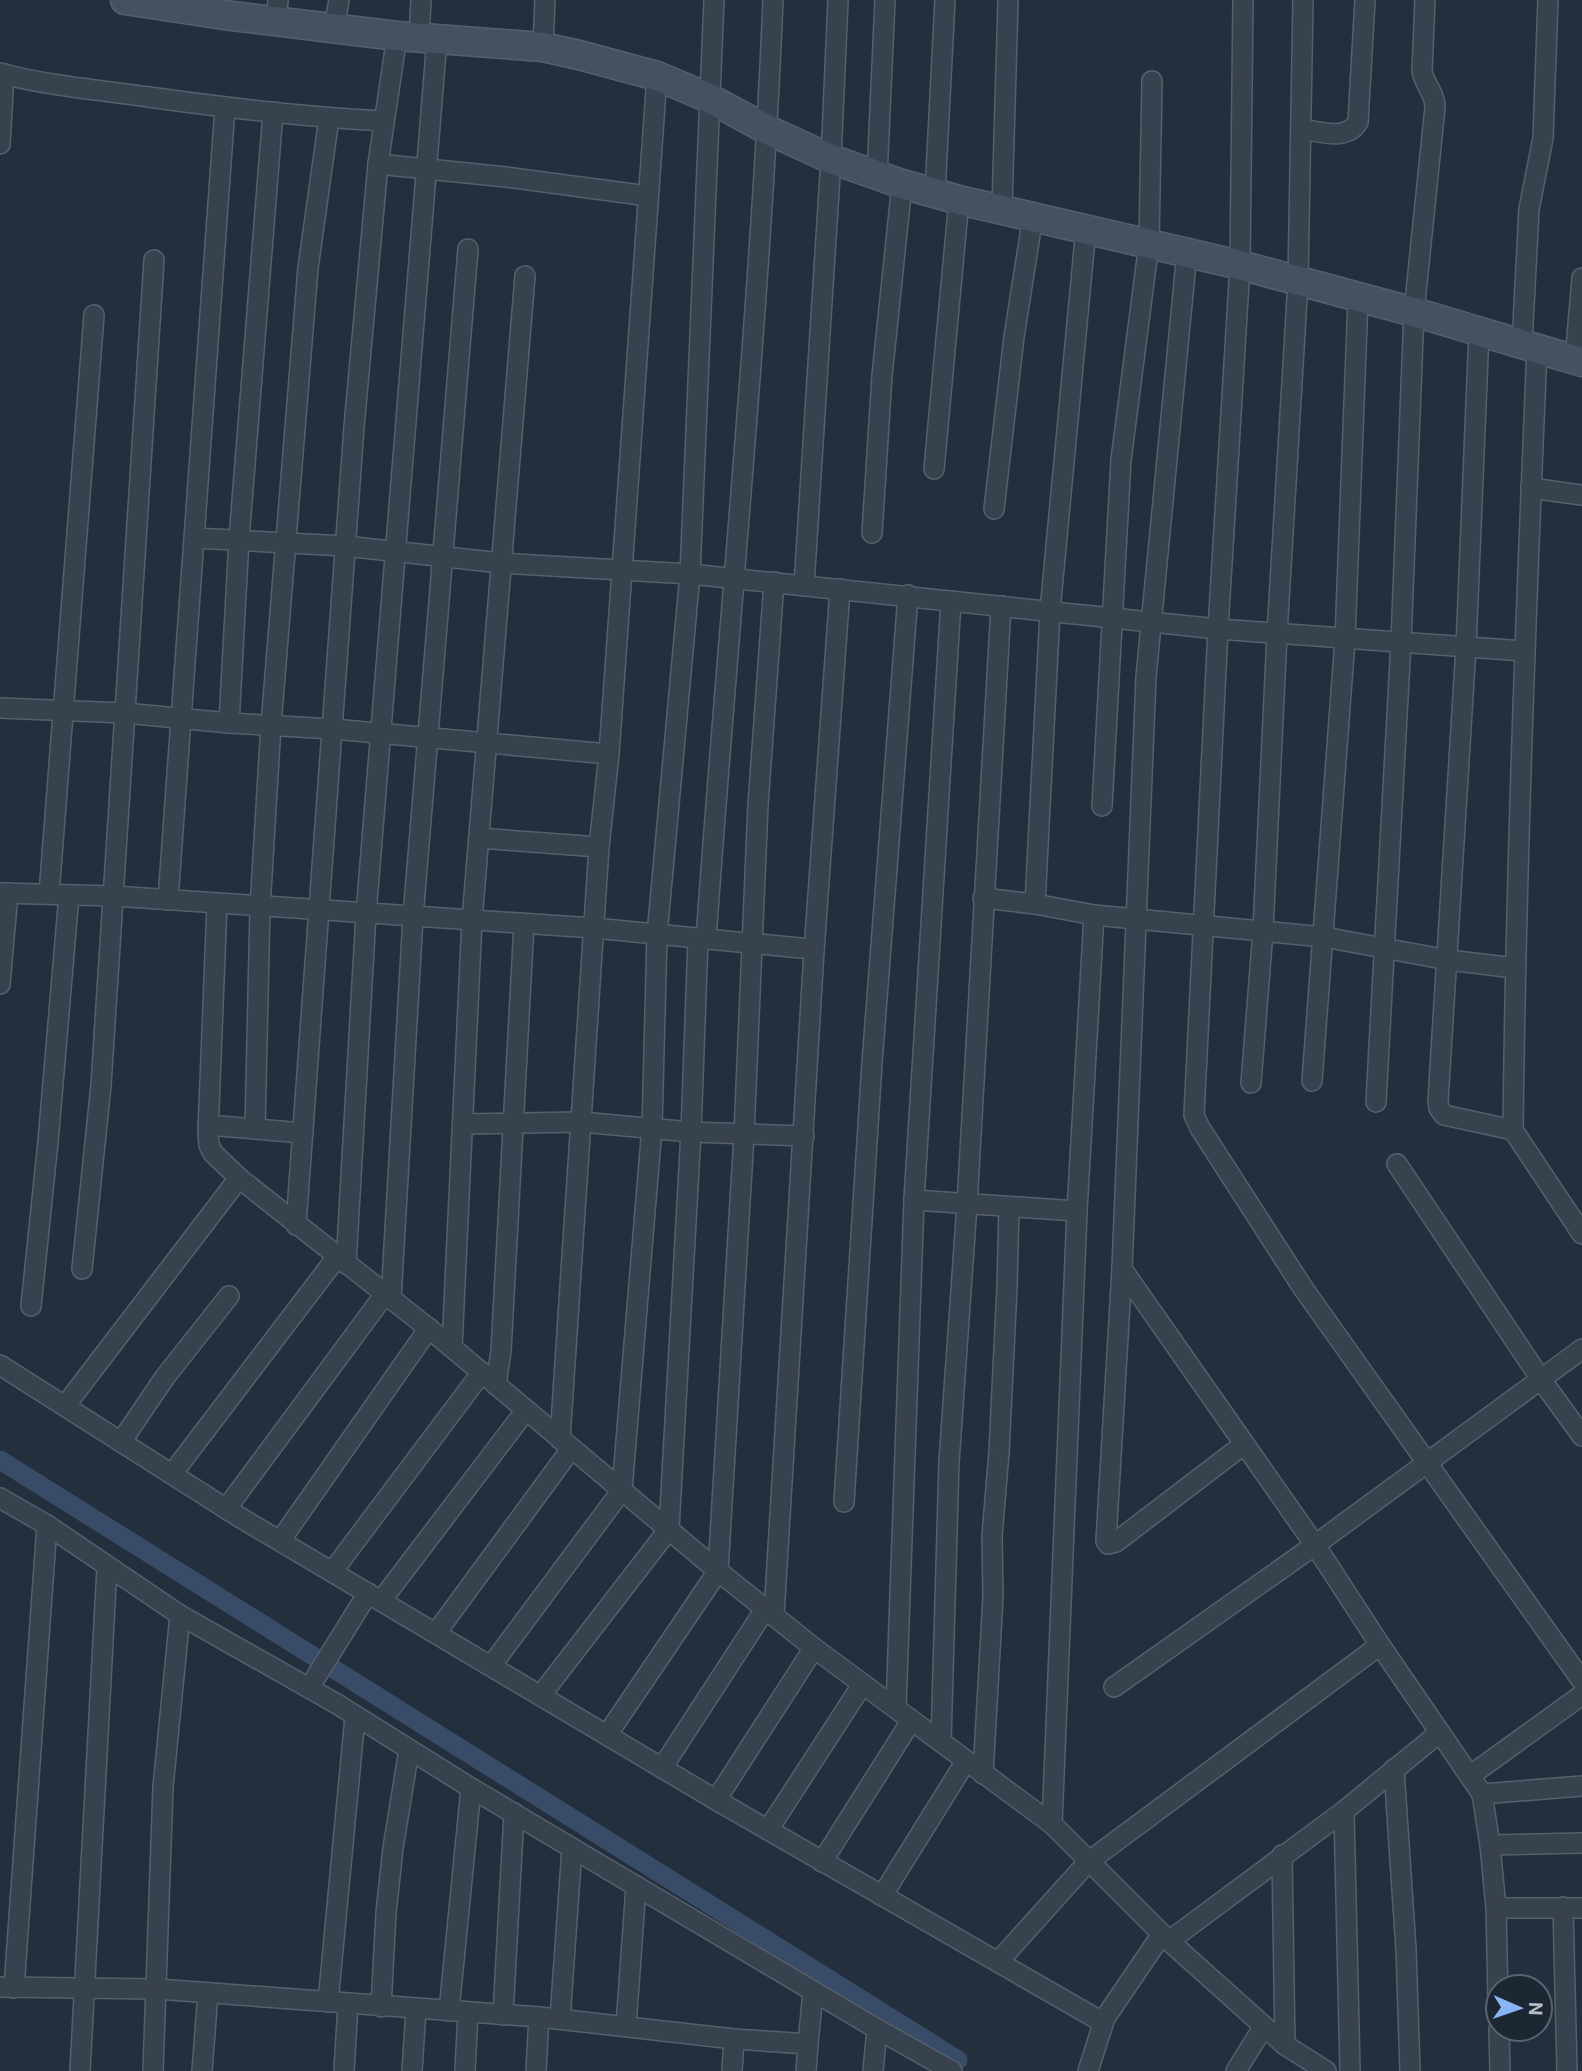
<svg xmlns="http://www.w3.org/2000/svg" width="1582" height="2071" viewBox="0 0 1582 2071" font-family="Roboto,sans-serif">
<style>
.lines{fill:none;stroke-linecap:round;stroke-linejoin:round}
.canal{stroke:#394c67;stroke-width:19}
.street-casing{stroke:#565f6c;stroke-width:22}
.secondary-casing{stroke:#565f6c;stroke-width:31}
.street{stroke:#38414e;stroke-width:19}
.secondary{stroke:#465061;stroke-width:28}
</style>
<rect width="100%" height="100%" fill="#242f3e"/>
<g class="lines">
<!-- canal -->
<polyline class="canal" points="0,1460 958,2060"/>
<!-- street casing -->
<g class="street-casing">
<g id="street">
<polyline points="1243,0 1240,265 1218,629 1194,1115 1200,1128 1303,1288 1582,1681"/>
<polyline points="276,21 278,0"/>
<polyline points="334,28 339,0"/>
<polyline points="419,37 421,0"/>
<polyline points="543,47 545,0"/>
<path d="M0 73C48 86 99 90 149 97 227 108 305 117 384 121"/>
<path d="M1302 129C1320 132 1347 141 1358 122L1365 0"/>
<polyline points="0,144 4,74"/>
<polyline points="378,164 506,177 648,196"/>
<polyline points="877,176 885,0"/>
<polyline points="935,193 945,0"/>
<polyline points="1002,209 1008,0"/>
<polyline points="1187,252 1146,677 1122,1269 1106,1541 1108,1544 1116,1542 1243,1445"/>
<polyline points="1479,332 1466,647 1438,1101 1439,1108 1444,1115 1513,1130 1582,1234"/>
<polyline points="1522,344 1529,209 1543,138 1548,0"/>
<polyline points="1575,360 1582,278"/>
<polyline points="934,469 959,200"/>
<polyline points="1531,488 1582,495"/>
<polyline points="994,509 1014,337 1033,216"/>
<polyline points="872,533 882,376 902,184"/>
<polyline points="195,538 345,546 501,563 690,574 1218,629 1524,651"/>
<polyline points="804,586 831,159 838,0"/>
<polyline points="0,708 125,713 229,723 333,729 609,754"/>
<polyline points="229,723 239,539 273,112"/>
<polyline points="1102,806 1121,460 1149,243 1152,81"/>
<polyline points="479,838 599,847"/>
<polyline points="0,893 114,896 594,928 811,949 814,951 774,1615"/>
<polyline points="49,894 94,315"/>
<polyline points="983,898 1035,904 1094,915"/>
<polyline points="168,900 225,107"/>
<polyline points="217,904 208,1133 209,1145 213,1153 239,1178 437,1335 718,1571 814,1648 1052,1824 1169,1941 1285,2045 1326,2071"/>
<polyline points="1035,904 1050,611 1086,228"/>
<path d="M706 939C728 626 760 314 773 0"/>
<polyline points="814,951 840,589"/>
<polyline points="0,984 8,893"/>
<polyline points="1312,1081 1345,640 1358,298"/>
<polyline points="1251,1083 1263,931 1277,634 1298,281 1303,0"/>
<path d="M1376 1102 1401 642 1414 312 1435 107C1435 93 1424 84 1422 71L1425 0"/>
<polyline points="463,1124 581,1122 691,1132 804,1136"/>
<polyline points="208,1125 303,1133"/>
<polyline points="255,1129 260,908 271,725 308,268 329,118"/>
<path d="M1513 1130C1516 870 1526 609 1537 349"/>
<polyline points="1397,1164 1540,1378 1582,1436"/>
<polyline points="914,1200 1077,1211"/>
<polyline points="296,1225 354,427 378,164 397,36"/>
<polyline points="346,1264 366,914 437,39"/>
<polyline points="82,1269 101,1085 154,260"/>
<polyline points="1122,1269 1315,1545 1380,1645 1482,1794 1490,1845 1496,1908 1498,1999"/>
<polyline points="391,1299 413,917 468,249"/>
<polyline points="31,1306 48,1142 69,895"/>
<polyline points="452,1347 472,920 525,276"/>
<polyline points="0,1365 236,1515 716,1800 1097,2019 1105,2018"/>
<polyline points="496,1385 501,1351 524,924"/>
<polyline points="65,1406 239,1178"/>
<polyline points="560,1439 599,847 609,754 657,76"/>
<polyline points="121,1442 165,1377 229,1296"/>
<polyline points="172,1474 337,1257"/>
<polyline points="0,1498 47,1525 180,1615 337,1704 471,1788 877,2029 952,2071"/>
<polyline points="844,1502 872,1063 908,595"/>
<polyline points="226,1509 385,1294"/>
<polyline points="280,1541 429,1328"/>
<polyline points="332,1572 482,1372"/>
<polyline points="381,1601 526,1410"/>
<polyline points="436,1633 571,1449"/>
<polyline points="491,1666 622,1490 652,1127 657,935 690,574 714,0"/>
<polyline points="1114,1687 1315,1545 1582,1349"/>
<polyline points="309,1688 368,1593"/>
<polyline points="541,1695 669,1529 691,1132 698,939"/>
<polyline points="896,1708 914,1200 951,601"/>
<polyline points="607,1735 718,1571 744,1135 758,805 774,582"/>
<polyline points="941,1742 949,1462 967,1205 1001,606"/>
<polyline points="662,1768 766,1608"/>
<polyline points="1394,1769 1406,1949 1410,2071"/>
<polyline points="983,1774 993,1597 992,1536 999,1452 1007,1287 1009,1207"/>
<polyline points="1471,1775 1582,1695"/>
<polyline points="1482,1794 1582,1786"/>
<polyline points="716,1800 814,1648"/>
<polyline points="1344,1811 1350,2071"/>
<polyline points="1052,1824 1077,1211 1094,915 1324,937 1448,960 1515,968"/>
<polyline points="768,1830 862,1685"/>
<polyline points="1490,1845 1582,1843"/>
<polyline points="1282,1855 1285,2045"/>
<polyline points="822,1862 911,1721"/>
<polyline points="882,1896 966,1761"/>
<polyline points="1563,1907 1567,2071"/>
<polyline points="1496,1908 1582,1908"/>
<polyline points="1169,1941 1344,1811 1439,1733"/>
<polyline points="998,1962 1088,1862 1380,1645"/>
<polyline points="0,1987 157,1989 539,2017 734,2039 808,2044 806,2071"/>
<polyline points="14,1988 47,1525"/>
<polyline points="328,2002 355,1717"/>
<polyline points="381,2007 386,1913 393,1848 409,1750"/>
<polyline points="449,2011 471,1788"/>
<polyline points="503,2015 514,1813"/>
<polyline points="560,2019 572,1848"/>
<polyline points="626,2026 636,1886"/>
<polyline points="1499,2029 1500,2071"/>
<polyline points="808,2044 813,1991"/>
<polyline points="80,2071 107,1567"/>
<polyline points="153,2071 163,1787 180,1615"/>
<polyline points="202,2071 208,1993"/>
<polyline points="344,2071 348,2004"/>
<polyline points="412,2071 416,2009"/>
<polyline points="465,2071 468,2013"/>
<polyline points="536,2071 539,2017"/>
<polyline points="732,2071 734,2039"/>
<polyline points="873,2071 877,2029"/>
<polyline points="1088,2071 1105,2018 1162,1934"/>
<polyline points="1236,2071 1264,2026"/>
</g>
</g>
<!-- secondary casing -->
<g class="secondary-casing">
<polyline id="secondary" points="125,0 224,15 397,36 543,47 579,55 657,76 709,98 768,130 831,159 902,184 959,200 1240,265 1414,312 1582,362"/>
</g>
<!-- street -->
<use href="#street" class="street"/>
<!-- secondary -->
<use href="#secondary" class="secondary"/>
</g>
<!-- north arrow -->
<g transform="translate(1519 2008) rotate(92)"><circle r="33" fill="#1d2633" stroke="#59626f" stroke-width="2"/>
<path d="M0-5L12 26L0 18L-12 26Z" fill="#8ab4f8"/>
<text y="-10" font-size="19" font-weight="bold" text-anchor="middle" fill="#b4bcc9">N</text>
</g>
</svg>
